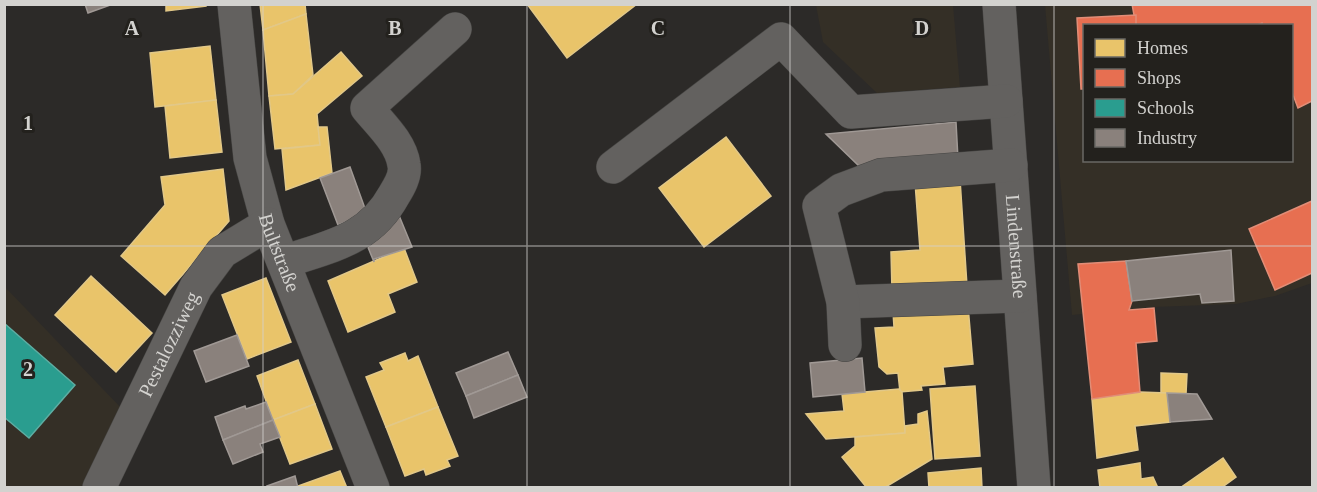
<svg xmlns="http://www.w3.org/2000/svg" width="1317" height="492" viewBox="0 0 1317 492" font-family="'Times New Roman',serif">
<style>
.built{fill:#342f26;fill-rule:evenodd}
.homes{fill:#e9c46a;stroke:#e2c888;stroke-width:1.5}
.shops{fill:#e76f51;stroke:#e18d77;stroke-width:1.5}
.schools{fill:#2a9d8f;stroke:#5dada2;stroke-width:1.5}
.industry{fill:#8a817c;stroke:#a09995;stroke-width:1.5}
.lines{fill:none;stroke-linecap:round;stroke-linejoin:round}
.minor-casing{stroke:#464543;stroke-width:34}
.minor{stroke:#63615f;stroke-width:33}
.grid{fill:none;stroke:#d3d2cf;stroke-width:1.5;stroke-opacity:0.55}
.labels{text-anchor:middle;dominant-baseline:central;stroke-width:6;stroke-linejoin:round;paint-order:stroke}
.street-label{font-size:20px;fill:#d3d2cf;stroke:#23211d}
.grid-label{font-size:20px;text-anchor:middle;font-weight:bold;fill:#d3d2cf;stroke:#23211d;stroke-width:6;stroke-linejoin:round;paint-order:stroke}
</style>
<rect width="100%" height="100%" fill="#2c2a28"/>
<!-- built -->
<g class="built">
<polygon points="816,5 953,5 960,87 877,93 823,42"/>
<path d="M1045 5H1312V283L1275 296 1236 304 1153 307 1072 315ZM1084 26H1292V160H1084Z"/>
<polygon points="4,286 123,410 84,487 5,487"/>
</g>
<!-- homes -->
<g class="homes">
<polygon points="166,4 206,4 206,6 166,11"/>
<polygon points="260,4 305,4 306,14 263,30"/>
<polygon points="527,4 637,4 567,58"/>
<polygon points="306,14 313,75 293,94 269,96 263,30"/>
<polygon points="210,46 216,100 155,107 150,53"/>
<polygon points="341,52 362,76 317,114 320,145 275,149 269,96 293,94"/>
<polygon points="216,100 222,152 170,158 165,106"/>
<polygon points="318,127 327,127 332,173 286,190 282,149 320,145"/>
<polygon points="726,137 771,196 704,247 659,188"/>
<polygon points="223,169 229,221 165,295 121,256 165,205 161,177"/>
<polygon points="960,179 967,286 892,291 891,252 920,250 915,182"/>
<polygon points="404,248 417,282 388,294 395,312 348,332 328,281"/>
<polygon points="91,276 152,333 116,372 55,315"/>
<polygon points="266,278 291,342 247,359 222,295"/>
<polygon points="968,306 973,364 943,367 945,384 921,386 922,390 900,392 898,373 887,374 879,367 875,328 894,327 893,312"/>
<polygon points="405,353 408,361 418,356 438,407 386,427 366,377 384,370 380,363"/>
<polygon points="298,360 315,404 273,420 257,376"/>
<polygon points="1161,373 1187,374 1186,394 1161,393"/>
<polygon points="975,386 980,456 935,459 930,389"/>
<polygon points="899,389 902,392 905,433 826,439 806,414 844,411 842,394"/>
<polygon points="1140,392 1167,393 1170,422 1135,426 1138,450 1097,458 1092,399"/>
<polygon points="315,404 332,449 290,464 273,420"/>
<polygon points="438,407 458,456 447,460 450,466 426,475 424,469 405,476 386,427"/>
<polygon points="927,411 932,459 884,488 867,488 842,457 855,446 855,437 905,433 905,426 918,424 918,414"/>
<polygon points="1223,458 1236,477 1221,488 1180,488"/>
<polygon points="1140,463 1141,479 1153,477 1158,488 1100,488 1098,470"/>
<polygon points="981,468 982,488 929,488 928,473"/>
<polygon points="340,471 347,488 298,488 298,486"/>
</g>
<!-- shops -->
<g class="shops">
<polygon points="1132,4 1312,4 1312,101 1298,108 1292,92 1292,26 1263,26 1262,23 1255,26 1136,26"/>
<polygon points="1136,15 1136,26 1084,26 1084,89 1081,89 1077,18"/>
<polygon points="1312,201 1312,273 1275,290 1249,229"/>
<polygon points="1126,261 1132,301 1129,310 1154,308 1157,341 1136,343 1140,392 1092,399 1078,264"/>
</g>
<!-- schools -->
<polygon class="schools" points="4,323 75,385 29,438 4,417"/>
<!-- industry -->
<g class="industry">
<polygon points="85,4 113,4 88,13"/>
<polygon points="956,122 958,159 860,167 826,134"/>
<polygon points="350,167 367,214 338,225 320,178"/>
<polygon points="398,213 412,247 374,259 374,262 365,240"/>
<polygon points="1231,250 1234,301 1202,303 1200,294 1132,301 1126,261"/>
<polygon points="237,335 249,366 206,382 194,351"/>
<polygon points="508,352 518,375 466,396 456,373"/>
<polygon points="862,358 865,392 813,397 810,363"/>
<polygon points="518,375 527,397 474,418 466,396"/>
<polygon points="1167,393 1197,394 1212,419 1170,422"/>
<polygon points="266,402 273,420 223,440 215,417 245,406 246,409"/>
<polygon points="273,420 280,437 260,444 263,452 233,464 223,440"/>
<polygon points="295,476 298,488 268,488 267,486"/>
</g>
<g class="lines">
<!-- minor casing -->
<g class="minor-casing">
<g id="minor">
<path id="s1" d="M234 4 250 158 268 224 373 488"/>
<path id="s2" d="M999 4 1034 488"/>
<polyline points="613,167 781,39 851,112 1006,101"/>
<path d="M284 262C329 246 369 241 394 195 399 187 406 175 404 165 401 143 381 125 367 108L455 29"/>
<polyline points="843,302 1020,296"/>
<polyline points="845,345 843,302 819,206 841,190 881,175 1011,165"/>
<path id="s3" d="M99 488 196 287 222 252 268 224"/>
</g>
</g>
<!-- minor -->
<use href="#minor" class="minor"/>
</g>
<!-- grid -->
<path class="grid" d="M263 4V488M527 4V488M790 4V488M1054 4V488M4 246H1312"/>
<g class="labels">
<!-- street labels -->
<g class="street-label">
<text stroke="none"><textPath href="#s2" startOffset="243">Lindenstraße</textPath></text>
<text stroke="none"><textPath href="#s1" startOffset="254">Bultstraße</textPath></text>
<text stroke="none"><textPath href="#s3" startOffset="160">Pestalozziweg</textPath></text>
</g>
</g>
<g class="grid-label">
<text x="132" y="35">A</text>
<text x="395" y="35">B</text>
<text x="658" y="35">C</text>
<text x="922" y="35">D</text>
<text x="28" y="130">1</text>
<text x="28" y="376">2</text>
</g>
<!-- border -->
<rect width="1317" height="492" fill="none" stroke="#d3d2cf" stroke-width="12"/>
<!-- legend -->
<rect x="1083" y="24" width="210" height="138" fill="#23211d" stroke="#696864" stroke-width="1.5"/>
<rect x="1095" y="39" width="30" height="18" fill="#e9c46a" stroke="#696864" stroke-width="1.5"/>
<text x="1137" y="54" font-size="18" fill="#d3d2cf">Homes</text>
<rect x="1095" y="69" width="30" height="18" fill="#e76f51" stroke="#696864" stroke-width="1.5"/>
<text x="1137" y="84" font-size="18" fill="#d3d2cf">Shops</text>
<rect x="1095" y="99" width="30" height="18" fill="#2a9d8f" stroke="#696864" stroke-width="1.5"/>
<text x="1137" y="114" font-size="18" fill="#d3d2cf">Schools</text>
<rect x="1095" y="129" width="30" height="18" fill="#8a817c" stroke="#696864" stroke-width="1.5"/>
<text x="1137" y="144" font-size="18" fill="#d3d2cf">Industry</text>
</svg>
